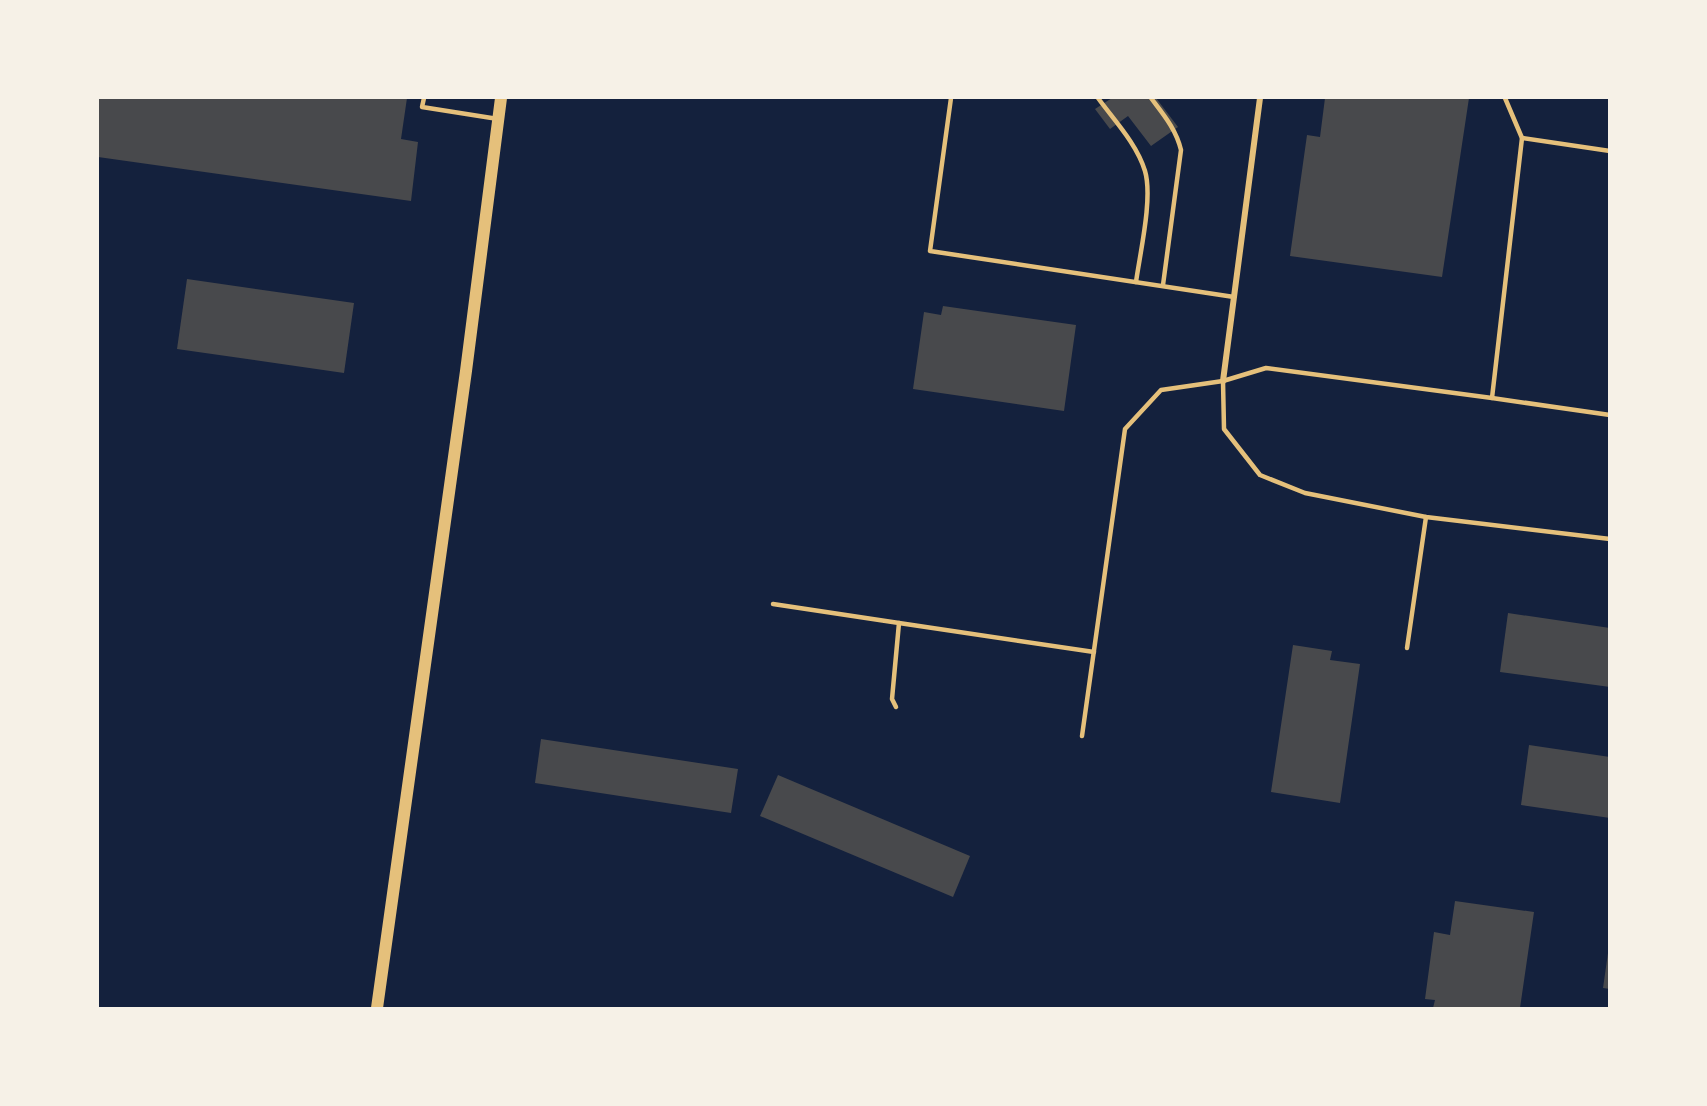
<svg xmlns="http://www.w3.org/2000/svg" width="1707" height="1106" viewBox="0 0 1707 1106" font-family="'Zilla Slab',serif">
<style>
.building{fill:#48494c}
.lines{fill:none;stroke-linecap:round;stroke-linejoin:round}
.service{stroke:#e5c07b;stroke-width:4.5}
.minor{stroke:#e5c07b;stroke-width:6}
.secondary{stroke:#e5c07b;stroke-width:12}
</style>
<rect width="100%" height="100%" fill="#14213d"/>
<!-- building -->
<g class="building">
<polygon points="98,98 407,98 401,139 418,142 411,201 98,157"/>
<polygon points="1112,98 1156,98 1178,127 1151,146 1128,116 1110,129 1095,109"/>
<polygon points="1325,98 1469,98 1442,277 1290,256 1307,135 1320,137"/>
<polygon points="187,279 354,303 344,373 177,349"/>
<polygon points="943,306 1076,325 1064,411 913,389 924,312 941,315"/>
<polygon points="1508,613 1610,628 1610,687 1500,672"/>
<polygon points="1293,645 1332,651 1330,660 1360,664 1340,803 1271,792"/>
<polygon points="541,739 738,769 731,813 535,783"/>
<polygon points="1529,745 1610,757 1610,818 1521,805"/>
<polygon points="778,775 970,856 953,897 760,816"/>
<polygon points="1455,901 1534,912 1520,1008 1433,1008 1435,1000 1425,999 1434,932 1450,935"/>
<polygon points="1608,953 1610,953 1610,989 1603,988"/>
</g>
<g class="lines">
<!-- service -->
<g class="service">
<polyline points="424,98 422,107 498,119"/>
<polyline points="951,98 930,251 1234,297"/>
<path d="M1098 98C1114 120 1137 144 1145 171 1153 198 1140 253 1136 282"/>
<path d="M1151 98C1163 114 1176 129 1181 150L1163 285"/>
<polyline points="1522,138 1610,151"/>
<polyline points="1223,381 1224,429 1260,475 1305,493 1426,517 1610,539"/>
<polyline points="1492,398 1610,415"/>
<polyline points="773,604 899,623 892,699 896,707"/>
<polyline points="899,623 1094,652"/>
<polyline points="1407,648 1426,517"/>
<polyline points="1082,736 1125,429 1161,390 1223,381 1266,368 1492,398 1522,138 1505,98"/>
</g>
<!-- minor -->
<polyline class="minor" points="1223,381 1260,98"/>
<!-- secondary -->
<polyline class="secondary" points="377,1008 466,371 501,98"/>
</g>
<!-- border -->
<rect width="1707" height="1106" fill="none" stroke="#f6f1e7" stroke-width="198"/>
</svg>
